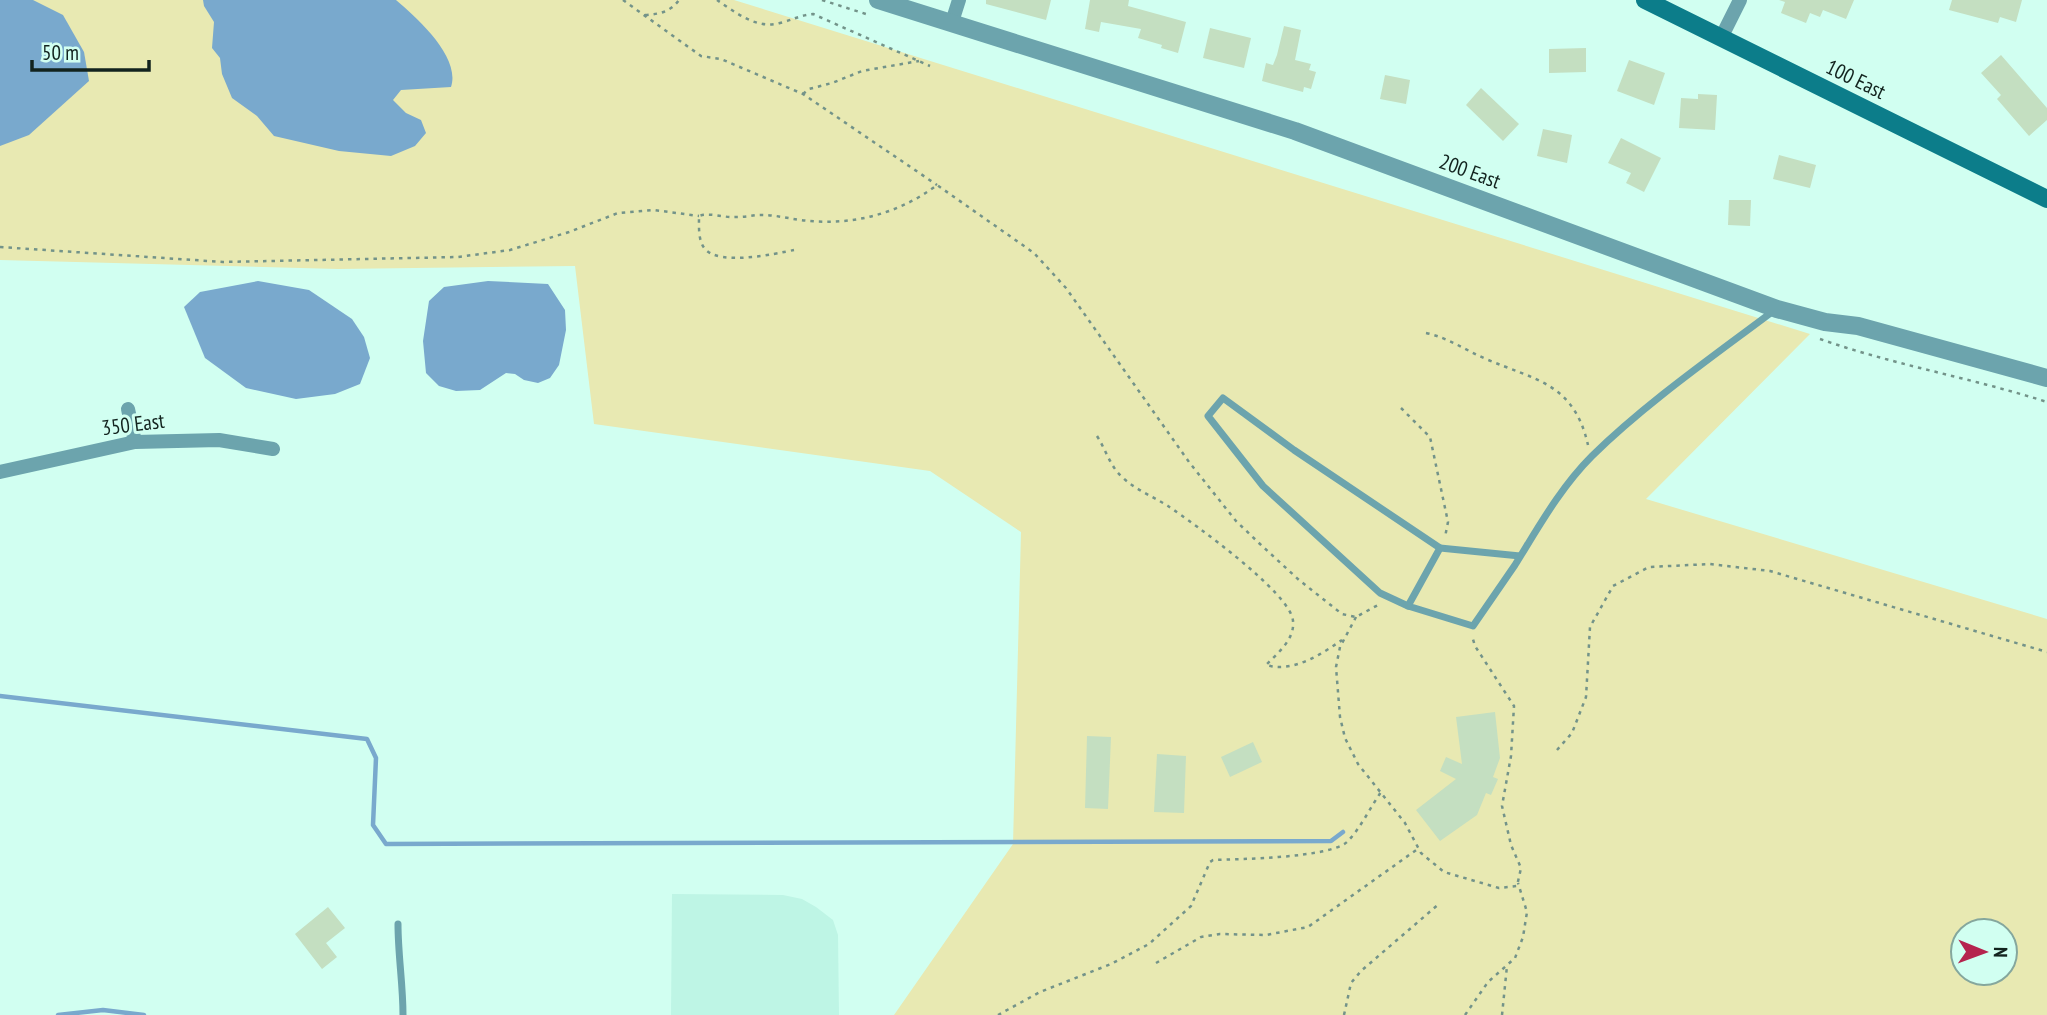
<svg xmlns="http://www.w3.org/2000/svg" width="2047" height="1015" viewBox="0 0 2047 1015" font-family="'PT Sans Narrow',sans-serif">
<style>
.built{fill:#bef5e5}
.green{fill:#e8e9b2;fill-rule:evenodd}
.water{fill:#79a9cd}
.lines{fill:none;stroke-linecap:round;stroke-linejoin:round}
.stream{stroke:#79a9cd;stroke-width:4.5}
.building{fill:#c4dfc1}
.path{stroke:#739389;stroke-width:2.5;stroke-dasharray:3.5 5;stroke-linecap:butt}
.service{stroke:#6ca4ad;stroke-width:7}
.minor{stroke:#6ca4ad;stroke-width:14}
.tertiary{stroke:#6ca4ad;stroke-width:18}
.secondary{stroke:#0c7d8a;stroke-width:18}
.labels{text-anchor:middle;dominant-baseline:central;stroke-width:6;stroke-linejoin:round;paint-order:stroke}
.street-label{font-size:21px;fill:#12231e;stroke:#d1fff1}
</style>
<rect width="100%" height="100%" fill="#d1fff1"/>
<!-- built -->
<polygon class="built" points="672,894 783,895 802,899 816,907 833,920 838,935 839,1015 671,1015"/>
<!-- green -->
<path class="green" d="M0 0H734L1810 334 1646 499 2047 619V1015H894L1013 844 1021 532 930 471 594 424 575 266 338 269 0 260ZM1963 931H2005V973H1963Z"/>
<!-- water -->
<g class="water">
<polygon points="0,0 33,0 63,15 84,52 89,81 29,135 0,146"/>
<path d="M203 0H396C417 18 461 57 451 87L401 90 393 100 406 113 421 120 426 133 415 146 391 156 339 151 274 136 257 116 232 98 222 74 220 58 212 48 214 22 204 6Z"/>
<polygon points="258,281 309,290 352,319 364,337 370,358 360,384 335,394 296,399 246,388 205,358 184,307 200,292"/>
<polygon points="488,281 548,284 565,310 566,330 559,365 550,378 538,383 524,380 515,374 506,373 480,390 456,391 439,386 426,373 423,341 429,301 444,287"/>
</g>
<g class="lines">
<!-- stream -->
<g class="stream">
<polyline points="0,696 367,739 376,758 373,825 386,844 1331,841 1343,832"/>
<polyline points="58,1015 103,1010 144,1015"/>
</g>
</g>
<!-- building -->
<g class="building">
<polygon points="986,0 1051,0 1046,20 986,4"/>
<polygon points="1090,0 1129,0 1128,6 1186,22 1178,53 1161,48 1162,45 1138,38 1141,29 1101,22 1099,32 1085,29"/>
<polygon points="1779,0 1854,0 1846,19 1823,10 1820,17 1810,13 1806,23 1781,13 1785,2"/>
<polygon points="1952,0 2022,0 2016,22 2000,17 1998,23 1949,10"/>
<polygon points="1284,26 1301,30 1295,60 1311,64 1309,70 1316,72 1311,89 1304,87 1303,92 1262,81 1266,63 1273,65 1277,55"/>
<polygon points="1210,28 1251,38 1244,68 1203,58"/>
<polygon points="1586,48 1586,72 1549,73 1549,49"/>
<polygon points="2001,55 2047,108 2047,120 2029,136 1997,99 2001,95 1981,73"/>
<polygon points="1629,60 1665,73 1654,105 1617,91"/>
<polygon points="1385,75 1410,80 1406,104 1380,99"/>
<polygon points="1481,88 1519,124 1503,141 1466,105"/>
<polygon points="1698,94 1717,95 1715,130 1679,128 1681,98 1698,99"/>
<polygon points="1543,129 1572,135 1567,163 1537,156"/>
<polygon points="1621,138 1661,158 1644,192 1626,183 1631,173 1608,163"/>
<polygon points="1779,155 1816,165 1810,188 1773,179"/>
<polygon points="1729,200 1751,200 1750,226 1728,225"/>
<polygon points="1495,712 1500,758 1493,777 1498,779 1491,795 1486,793 1477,815 1440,841 1416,810 1456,779 1440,771 1446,757 1462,764 1456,717"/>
<polygon points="1087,736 1111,737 1108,809 1085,808"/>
<polygon points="1253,742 1262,762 1230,777 1221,757"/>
<polygon points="1157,754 1186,756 1184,813 1154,812"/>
<polygon points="328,907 345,928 326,943 337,957 322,969 295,934"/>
</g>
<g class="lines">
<!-- path -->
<g class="path">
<polyline points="623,0 701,56 721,59 803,94 937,185"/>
<path d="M717 0C735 12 757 30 780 23 792 20 801 15 813 14L930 66"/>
<polyline points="822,0 869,15"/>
<path d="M645 15C660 14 670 12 679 0"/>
<polyline points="803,94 809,89 832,83 862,71 919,61"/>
<polyline points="0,247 223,262 458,257 510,250 569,232 618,213 654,210 699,216"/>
<path d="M794 250C774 254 720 266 705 249 698 241 699 227 699 216 709 212 724 218 736 217 743 217 750 216 757 215 775 214 793 220 810 221 855 225 900 213 937 185L1034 253 1066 288 1189 462 1236 521 1260 544 1299 580 1342 614 1356 617 1378 605"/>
<path d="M1426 333C1449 338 1465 350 1486 359 1535 380 1574 383 1588 445"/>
<path d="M1820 339C1894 365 1972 378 2047 402"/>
<polyline points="1401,408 1430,437 1448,522 1445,537"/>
<path d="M1097 436C1106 450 1110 466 1122 477 1136 490 1152 496 1168 506 1193 523 1291 593 1293 621 1295 639 1278 653 1266 665 1293 673 1320 655 1342 640"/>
<polyline points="1356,617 1340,647 1336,667 1340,717 1345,738 1358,764 1405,823 1421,853 1444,872 1499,888 1517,886 1521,868 1511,845 1502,806 1511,756 1514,706 1475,646 1472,636"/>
<polyline points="1557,750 1572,733 1586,697 1590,627 1613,586 1649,567 1710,564 1770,571 2047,652"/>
<polyline points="1156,963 1201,937 1220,934 1266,935 1308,927 1419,848"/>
<path d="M998 1015 1040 992 1111 964 1149 944 1191 906 1210 862 1213 860C1240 859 1329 858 1347 842 1360 829 1370 808 1381 792"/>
<polyline points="1344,1015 1351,983 1361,971 1440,903"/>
<polyline points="1465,1015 1488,982 1515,958 1523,937 1527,912 1518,883"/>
<polyline points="1502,1015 1507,966"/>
</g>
<!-- service -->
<g class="service">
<path d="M1520 556 1440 548 1408 606 1473 626 1515 565C1538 528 1560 488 1592 456 1646 403 1715 355 1776 309"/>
<polyline points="1408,606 1380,593 1263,486 1208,416 1223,398 1294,450 1440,548"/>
<path d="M398 924C398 955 403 984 403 1015"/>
</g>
<!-- minor -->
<g class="minor">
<polyline points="952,22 959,0"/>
<polyline points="1721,38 1740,0"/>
<polyline points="128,409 135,442"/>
<polyline points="0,472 135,442 219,440 273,449"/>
</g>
<!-- tertiary -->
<polyline class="tertiary" points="878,0 1295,131 1777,309 1825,322 1858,326 2047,378"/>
<!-- secondary -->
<polyline class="secondary" points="1645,0 2047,199"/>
</g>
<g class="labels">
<!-- street labels -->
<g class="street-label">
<text transform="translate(1856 79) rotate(26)">100 East</text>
<text transform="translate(1470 171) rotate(20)">200 East</text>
<text transform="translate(133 424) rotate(-7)">350 East</text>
</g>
</g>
<!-- north arrow -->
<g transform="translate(1984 952) rotate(91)"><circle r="33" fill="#d1fff1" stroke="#85a79d" stroke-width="2"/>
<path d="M0-5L12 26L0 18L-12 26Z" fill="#b5244e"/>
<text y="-10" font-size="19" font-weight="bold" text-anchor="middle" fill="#12231e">N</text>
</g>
<!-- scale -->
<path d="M32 60v10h117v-10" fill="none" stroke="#12231e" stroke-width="3.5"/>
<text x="42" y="60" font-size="21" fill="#12231e" stroke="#d1fff1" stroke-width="5" paint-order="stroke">50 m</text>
</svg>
